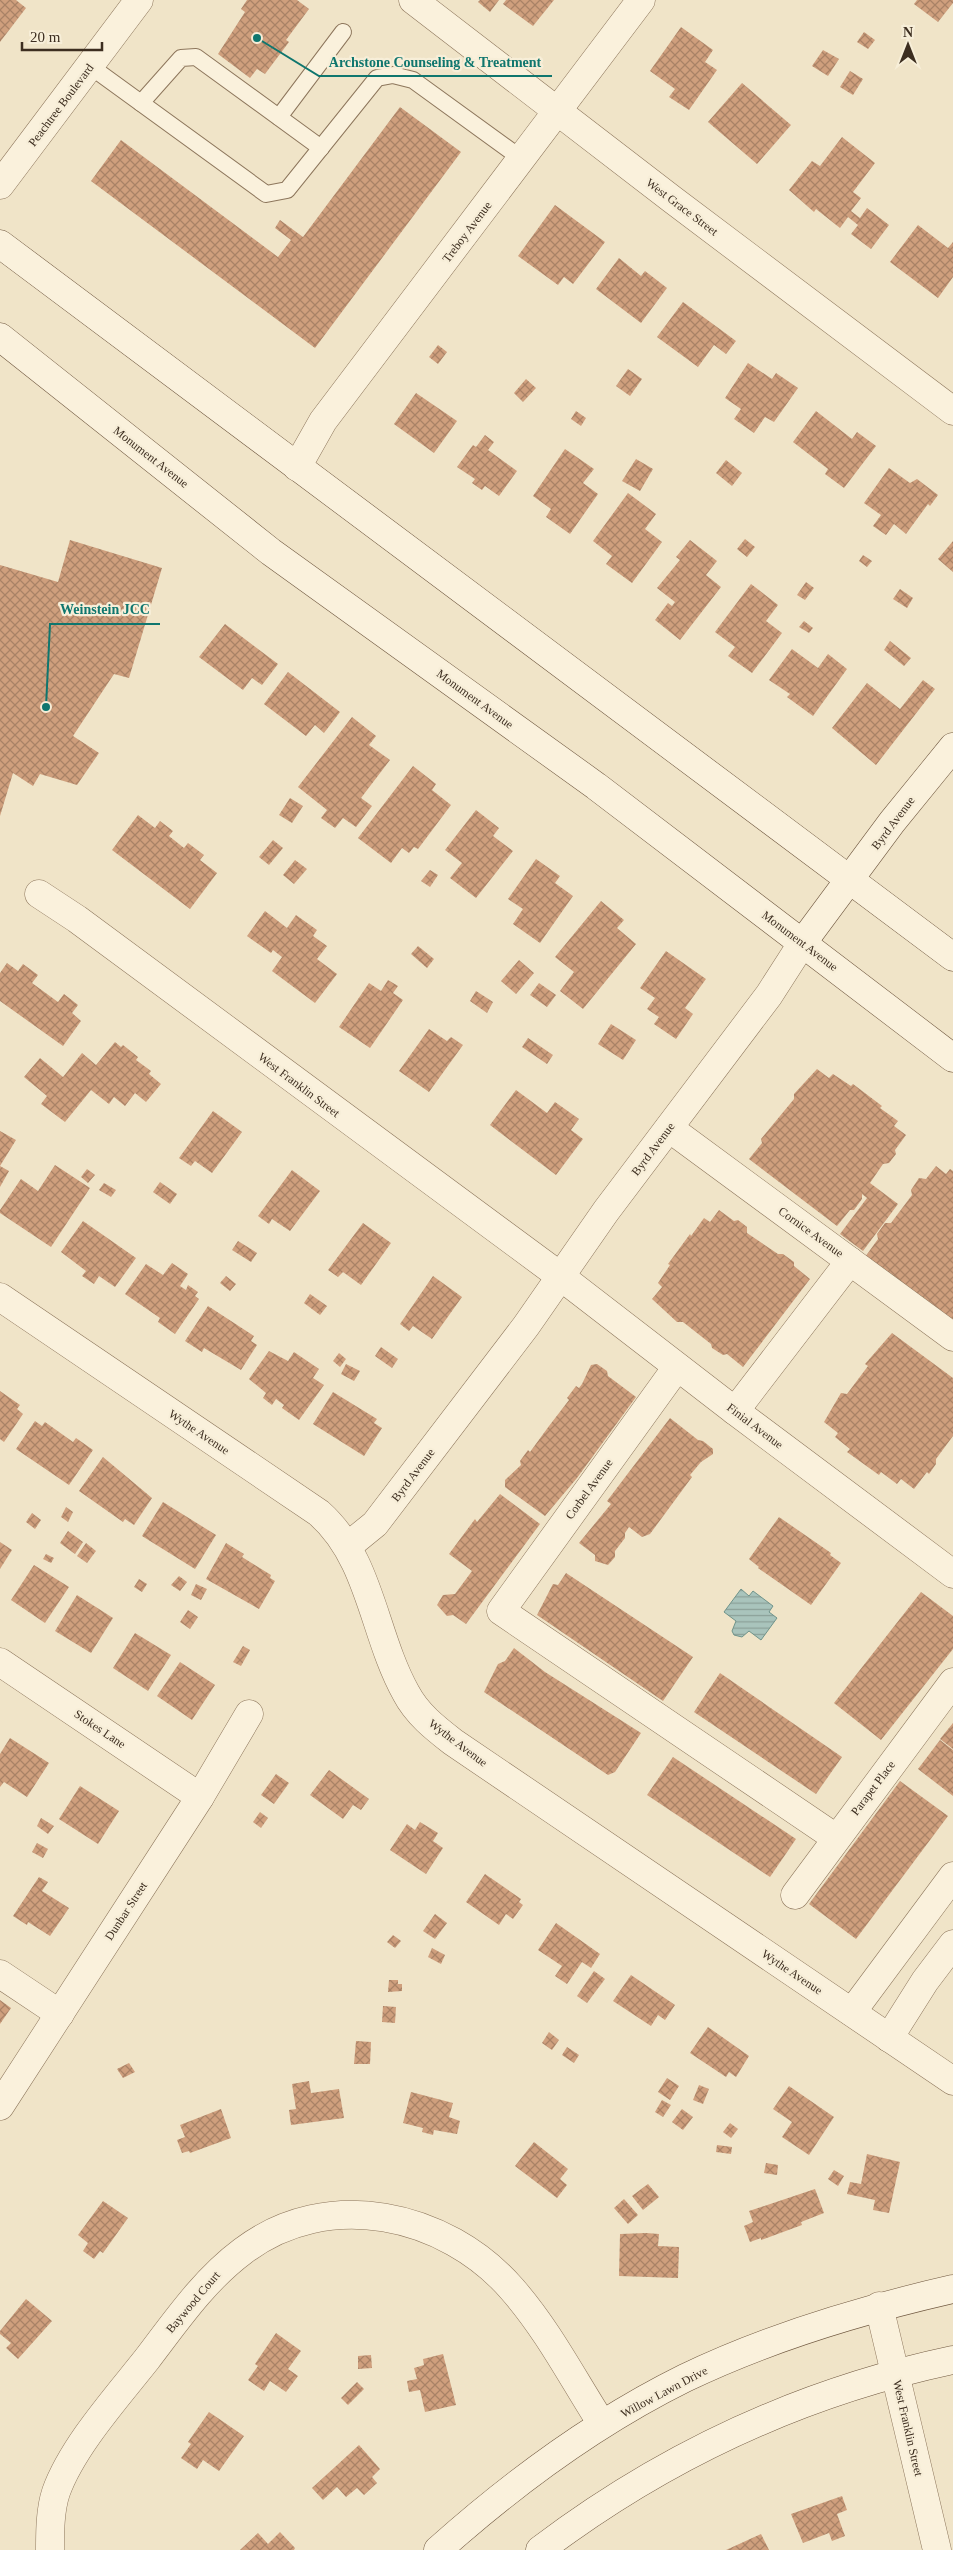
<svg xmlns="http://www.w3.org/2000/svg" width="953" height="2550" viewBox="0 0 953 2550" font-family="Georgia,serif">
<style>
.water{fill:url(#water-rules);stroke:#6f938a}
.building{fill:url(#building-cross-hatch)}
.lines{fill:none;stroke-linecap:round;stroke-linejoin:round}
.lane-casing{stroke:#8d765c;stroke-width:18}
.street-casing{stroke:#8d765c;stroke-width:29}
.secondary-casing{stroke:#6f573f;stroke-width:29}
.lane{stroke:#faf1dc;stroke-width:16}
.street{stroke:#faf1dc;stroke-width:28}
.secondary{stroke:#faf1dc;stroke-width:28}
.labels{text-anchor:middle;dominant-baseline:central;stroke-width:4.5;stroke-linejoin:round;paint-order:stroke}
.street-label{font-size:12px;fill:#3d2e20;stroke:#f7eed8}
.leader{fill:none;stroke:#0f766e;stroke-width:2}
.callout-dot{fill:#0f766e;stroke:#f7eed8;stroke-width:2}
.callout-label{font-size:14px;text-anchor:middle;font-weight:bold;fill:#0f766e;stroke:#f7eed8;stroke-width:4.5;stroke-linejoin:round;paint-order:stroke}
</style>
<defs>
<pattern id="water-rules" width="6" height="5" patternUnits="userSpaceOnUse" patternTransform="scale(1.25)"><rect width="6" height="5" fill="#a9c4bc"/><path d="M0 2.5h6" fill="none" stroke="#8ba098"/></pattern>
<pattern id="building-cross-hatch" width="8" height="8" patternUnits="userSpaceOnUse" patternTransform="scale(1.25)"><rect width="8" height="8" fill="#cf9f7d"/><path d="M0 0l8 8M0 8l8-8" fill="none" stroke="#a98266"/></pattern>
</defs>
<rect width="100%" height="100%" fill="#f0e4c8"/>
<!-- water -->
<polygon class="water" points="741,1589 749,1596 753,1591 773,1606 769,1612 777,1618 761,1640 749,1631 742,1637 734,1635 732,1631 736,1621 724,1612"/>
<!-- building -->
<g class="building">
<polygon points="0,0 16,0 26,8 0,42"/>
<polygon points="247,0 297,0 309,9 286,40 289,42 265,74 257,69 250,78 218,54 245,12 241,9"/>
<polygon points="480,0 499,0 490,12 478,2"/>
<polygon points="506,0 554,0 533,26 503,4"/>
<polygon points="917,0 953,0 953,3 938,22 914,4"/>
<polygon points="681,27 713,50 705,62 717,70 689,110 669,97 675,89 650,71"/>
<polygon points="864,32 875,40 868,49 857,42"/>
<polygon points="823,50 839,59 828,76 812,66"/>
<polygon points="850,71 863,79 853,95 840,87"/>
<polygon points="742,83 791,125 757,164 708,122"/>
<polygon points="400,107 461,152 315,348 91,181 121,140 278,257 291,240 275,228 280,220 303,237"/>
<polygon points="842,137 875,163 853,192 861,198 851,211 860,218 867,208 889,225 871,249 851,234 858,225 848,217 840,228 816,209 814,212 789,190 812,161 820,166"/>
<polygon points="555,205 605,242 573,284 564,277 558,285 518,256"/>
<polygon points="918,225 948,248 953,242 953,277 938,298 890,262"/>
<polygon points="619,258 641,276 645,271 667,288 641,323 596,289"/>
<polygon points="683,302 736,341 726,354 714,345 698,367 657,337"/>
<polygon points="438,345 447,352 438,364 429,357"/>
<polygon points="748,363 772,379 776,373 798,388 774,422 765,417 754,433 734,419 741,409 725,398"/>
<polygon points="628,369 642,379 630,396 616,386"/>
<polygon points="526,379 536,388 523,402 514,393"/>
<polygon points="416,393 457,421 434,453 394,424"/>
<polygon points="576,411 586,418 581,426 571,419"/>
<polygon points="816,411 852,439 857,432 876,446 844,488 825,474 828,469 793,442"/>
<polygon points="485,435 494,442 488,450 517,471 499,496 485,486 482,490 472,483 475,479 457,467 473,445 476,447"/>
<polygon points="565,449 594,469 583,483 598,494 570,534 546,517 551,509 533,496"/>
<polygon points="636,459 653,469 640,491 622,481"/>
<polygon points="726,460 742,473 732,486 716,473"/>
<polygon points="889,468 910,483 917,479 938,495 930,506 928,504 906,534 894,524 886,535 873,526 881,515 864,503"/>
<polygon points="628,493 656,514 645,529 662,542 632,583 606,564 612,556 593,541"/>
<polygon points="745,539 755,547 747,557 737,549"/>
<polygon points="70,540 162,568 129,678 114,674 73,736 99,753 77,785 40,774 33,786 13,773 0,816 0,565 58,582"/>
<polygon points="690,540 717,561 706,575 721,587 680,640 655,620 668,603 672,606 675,602 657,588 680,560 676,557"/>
<polygon points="953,541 953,572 938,559"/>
<polygon points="863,555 872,561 867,567 859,561"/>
<polygon points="806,582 814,588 805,600 797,595"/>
<polygon points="751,584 778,605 766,621 782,633 752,673 728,656 735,647 715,632"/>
<polygon points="900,589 913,598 907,608 893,599"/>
<polygon points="804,621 813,628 809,633 799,627"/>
<polygon points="225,624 278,664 262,685 252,678 243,690 199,657"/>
<polygon points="890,641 911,658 904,666 884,650"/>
<polygon points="792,649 818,668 828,654 847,669 813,716 787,697 790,694 769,680"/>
<polygon points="288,672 340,712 324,733 315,725 306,736 264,704"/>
<polygon points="923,680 935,689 876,765 832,728 867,683 900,709"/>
<polygon points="352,717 376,736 369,745 390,760 361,798 372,806 356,827 343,818 335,828 321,818 327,810 298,787"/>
<polygon points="413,766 436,784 432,790 451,805 418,849 414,847 409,853 402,848 391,863 358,838"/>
<polygon points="290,798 303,806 292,823 279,815"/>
<polygon points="476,810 499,828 493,836 513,851 476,898 450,878 462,863 445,850"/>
<polygon points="138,815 155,828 160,821 173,831 169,836 184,848 188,843 204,855 200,860 217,873 190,909 112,850"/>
<polygon points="273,840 283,848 269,865 259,857"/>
<polygon points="536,859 560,876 555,883 573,896 540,943 513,924 523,909 508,899"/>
<polygon points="295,860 307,869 294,884 283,875"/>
<polygon points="430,870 438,875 430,887 421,881"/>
<polygon points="601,901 624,920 617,928 636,944 583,1009 560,991 574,972 555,957"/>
<polygon points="265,911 287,928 296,915 317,930 313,936 327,946 317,959 337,974 315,1003 272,971 282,957 273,950 271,953 247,936"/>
<polygon points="418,946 434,959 427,968 411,954"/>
<polygon points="666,951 706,979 685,1008 693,1014 676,1039 654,1024 659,1017 647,1009 655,998 640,988"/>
<polygon points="519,960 534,973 516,994 501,981"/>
<polygon points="7,963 18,971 23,964 38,975 32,983 58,1002 64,994 78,1005 72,1013 81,1021 63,1046 0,1001 0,973"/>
<polygon points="388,980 398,986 393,993 403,1000 370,1048 339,1027 369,983 381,991"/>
<polygon points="539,983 556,995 547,1007 530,995"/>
<polygon points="476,991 493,1002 487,1013 470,1001"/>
<polygon points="611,1024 636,1040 623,1060 598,1044"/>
<polygon points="429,1029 447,1041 451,1037 463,1045 429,1092 399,1071"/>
<polygon points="528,1038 553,1055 547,1064 522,1047"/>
<polygon points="115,1042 121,1047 123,1045 138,1057 136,1060 151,1071 149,1074 161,1084 146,1102 135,1093 125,1106 114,1097 109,1104 91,1090 65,1122 41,1104 47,1096 24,1077 40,1058 63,1077 82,1053 96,1065"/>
<polygon points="817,1069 829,1078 833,1074 851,1086 853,1084 882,1106 880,1108 898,1121 894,1126 906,1135 895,1150 896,1154 889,1163 883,1164 870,1183 898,1204 863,1251 840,1234 867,1198 862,1194 862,1199 854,1210 850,1210 837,1226 749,1159 762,1143 761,1139 794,1099 794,1094"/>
<polygon points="516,1090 547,1113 555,1102 579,1119 571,1130 583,1139 556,1175 490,1125"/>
<polygon points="213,1111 242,1132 212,1173 195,1161 191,1166 179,1158"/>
<polygon points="0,1131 16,1140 0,1166 9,1171 0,1187"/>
<polygon points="55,1165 90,1188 51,1247 0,1213 0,1210 21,1179 38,1191"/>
<polygon points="936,1166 946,1174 950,1169 953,1171 953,1322 865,1257 878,1239 877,1234 885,1223 891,1223 912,1195 911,1190 919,1178 926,1179"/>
<polygon points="87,1169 95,1175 88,1183 81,1177"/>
<polygon points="292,1170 320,1191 290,1231 272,1219 269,1224 258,1216"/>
<polygon points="160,1182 177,1194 170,1204 153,1192"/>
<polygon points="104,1183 116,1190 111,1197 99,1190"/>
<polygon points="719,1210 734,1221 738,1220 747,1227 747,1233 778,1254 783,1254 794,1262 794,1266 810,1279 743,1367 727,1354 723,1355 712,1348 711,1344 683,1322 677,1322 652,1299 662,1287 658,1283 670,1265 668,1264 690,1234 691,1236 704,1218 710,1222"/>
<polygon points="83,1221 136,1258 115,1287 99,1276 94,1284 82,1276 86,1271 61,1252"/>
<polygon points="363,1223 391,1243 361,1285 343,1272 338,1277 328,1270"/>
<polygon points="238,1241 257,1253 251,1262 232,1250"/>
<polygon points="172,1263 188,1274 180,1286 186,1290 188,1285 198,1292 195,1296 199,1299 175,1334 158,1322 160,1318 125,1294 146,1264 163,1275"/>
<polygon points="226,1276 236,1284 230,1291 220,1283"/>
<polygon points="433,1276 462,1297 432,1339 413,1326 409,1331 400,1324"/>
<polygon points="310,1294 327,1306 320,1315 304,1303"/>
<polygon points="208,1306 254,1336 251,1341 257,1345 241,1370 204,1348 202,1352 185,1341"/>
<polygon points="892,1333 953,1378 953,1436 936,1459 936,1464 929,1474 927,1472 914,1489 901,1479 897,1484 881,1472 879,1475 847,1452 850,1449 835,1437 838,1433 824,1422 841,1393 847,1394 868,1366 865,1364"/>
<polygon points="381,1347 398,1359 392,1368 375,1356"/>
<polygon points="269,1351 288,1361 294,1352 319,1369 313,1378 324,1385 299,1420 282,1408 284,1405 276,1399 272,1405 263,1398 266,1393 249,1379"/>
<polygon points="339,1353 346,1359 340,1367 333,1361"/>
<polygon points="346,1364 360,1371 354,1381 341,1374"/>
<polygon points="597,1364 607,1371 608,1376 636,1397 577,1478 545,1516 505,1487 505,1480 521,1465 520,1461 528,1450 530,1452 549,1426 569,1400 567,1398 576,1386 579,1388 582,1384 591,1365"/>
<polygon points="0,1391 20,1405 17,1409 23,1414 4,1442 0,1439"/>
<polygon points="333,1392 377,1419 374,1423 382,1428 364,1456 313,1424"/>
<polygon points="670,1418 698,1440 703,1441 713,1449 713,1454 701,1462 690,1475 692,1477 650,1534 642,1537 629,1527 625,1533 625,1538 615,1551 615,1557 608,1565 595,1561 595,1555 579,1543 611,1504 607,1501"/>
<polygon points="35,1421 42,1426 45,1422 73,1442 76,1438 93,1450 69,1485 16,1449"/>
<polygon points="103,1457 152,1498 134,1525 125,1519 123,1522 79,1491"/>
<polygon points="500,1494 540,1524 466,1624 453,1615 447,1616 437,1605 443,1595 455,1594 472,1571 449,1554 475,1519 477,1522"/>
<polygon points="163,1502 216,1535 195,1569 142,1536"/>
<polygon points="66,1507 73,1512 68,1522 61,1517"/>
<polygon points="32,1513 41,1520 35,1529 26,1522"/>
<polygon points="779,1517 831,1553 830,1555 841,1563 811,1605 758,1568 759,1567 749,1559"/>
<polygon points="68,1531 83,1542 75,1554 60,1543"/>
<polygon points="0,1542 12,1550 0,1569"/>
<polygon points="86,1543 96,1551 87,1563 77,1556"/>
<polygon points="226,1543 244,1554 242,1557 271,1575 270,1578 275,1581 259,1609 206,1579"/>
<polygon points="46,1554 54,1558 51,1563 43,1559"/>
<polygon points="34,1565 69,1587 45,1623 11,1600"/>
<polygon points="566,1573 693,1657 663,1701 537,1615 553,1584 558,1585"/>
<polygon points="179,1576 187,1582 180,1591 171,1585"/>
<polygon points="139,1579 147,1584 142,1592 134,1587"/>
<polygon points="196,1584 207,1589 201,1600 191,1595"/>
<polygon points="921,1592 953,1616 953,1649 881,1740 834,1703"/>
<polygon points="77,1595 113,1618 91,1653 55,1631"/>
<polygon points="188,1610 198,1617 190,1629 180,1622"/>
<polygon points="135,1633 171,1655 148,1691 113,1668"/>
<polygon points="243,1646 250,1650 241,1666 233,1662"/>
<polygon points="514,1648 545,1672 641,1733 615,1772 608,1775 484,1692 498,1664 505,1661"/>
<polygon points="180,1662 215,1685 192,1720 157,1696"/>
<polygon points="720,1673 842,1757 816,1794 694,1712"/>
<polygon points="953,1723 953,1749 940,1739"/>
<polygon points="10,1738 49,1763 27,1797 4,1782 0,1787 0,1754"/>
<polygon points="940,1740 953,1750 953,1796 918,1769"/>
<polygon points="673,1757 796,1839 770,1877 647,1795"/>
<polygon points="329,1770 369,1799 361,1810 353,1805 343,1819 310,1795"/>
<polygon points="276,1774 289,1783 274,1804 261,1795"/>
<polygon points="900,1781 948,1816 856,1939 809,1904"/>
<polygon points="80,1786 119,1811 98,1844 59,1819"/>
<polygon points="260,1812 268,1818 261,1828 253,1822"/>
<polygon points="41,1818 54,1826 48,1834 37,1826"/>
<polygon points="420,1822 438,1833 433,1841 443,1848 426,1874 390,1850 407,1824 415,1830"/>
<polygon points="37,1843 48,1849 43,1858 32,1852"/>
<polygon points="485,1874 521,1899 519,1902 523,1905 513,1919 506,1914 499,1925 466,1902"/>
<polygon points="39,1877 48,1882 42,1891 69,1908 50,1936 28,1922 27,1925 13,1916"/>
<polygon points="435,1914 447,1923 435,1939 423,1931"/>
<polygon points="556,1923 600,1954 591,1968 582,1962 567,1984 555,1976 562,1966 538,1950"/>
<polygon points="393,1935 401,1941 395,1948 387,1942"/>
<polygon points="432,1948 445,1955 441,1964 428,1957"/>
<polygon points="594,1971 605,1979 587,2003 577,1996"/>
<polygon points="631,1975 675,2005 665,2020 658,2015 651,2026 613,2001"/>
<polygon points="389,1980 398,1980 398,1984 402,1984 402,1991 388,1992"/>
<polygon points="0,2000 11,2008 0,2024"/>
<polygon points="383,2006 396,2007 395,2023 382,2022"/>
<polygon points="708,2027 749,2056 736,2077 729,2072 726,2077 690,2053"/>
<polygon points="549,2032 559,2040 552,2050 542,2043"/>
<polygon points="356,2041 371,2042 370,2064 354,2064"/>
<polygon points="567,2047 579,2055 574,2063 562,2055"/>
<polygon points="129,2063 135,2072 123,2078 117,2069"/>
<polygon points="667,2078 679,2086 670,2100 658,2092"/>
<polygon points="309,2081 311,2093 339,2089 344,2118 291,2125 289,2110 296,2109 292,2084"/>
<polygon points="699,2085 709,2089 703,2104 693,2100"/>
<polygon points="789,2086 834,2117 809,2155 782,2137 792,2122 773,2109"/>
<polygon points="411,2092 453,2103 449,2117 460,2121 457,2134 434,2130 433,2135 422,2132 423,2128 403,2123"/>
<polygon points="662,2100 671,2105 663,2117 655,2112"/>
<polygon points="221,2109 231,2138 190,2153 189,2151 182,2153 177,2140 185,2137 180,2125"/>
<polygon points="682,2109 693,2117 683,2130 672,2122"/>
<polygon points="730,2123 738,2129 731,2138 723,2132"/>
<polygon points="534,2142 568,2169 560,2179 567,2185 557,2198 515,2166"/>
<polygon points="717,2145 732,2147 731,2154 716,2152"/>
<polygon points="867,2154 900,2162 889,2213 873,2210 875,2200 847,2194 850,2182 861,2184"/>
<polygon points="766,2163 778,2165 777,2175 764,2173"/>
<polygon points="834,2170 844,2176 838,2186 828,2179"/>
<polygon points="648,2184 659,2197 643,2210 632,2196"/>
<polygon points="815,2189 824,2213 801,2222 802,2225 761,2240 761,2238 750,2242 744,2226 753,2222 749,2211"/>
<polygon points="624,2199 638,2215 628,2224 614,2208"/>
<polygon points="103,2201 128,2218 103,2253 100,2251 94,2259 83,2251 88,2243 78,2235"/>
<polygon points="646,2233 659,2234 658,2246 679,2247 678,2278 619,2276 620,2234"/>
<polygon points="26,2299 52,2321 18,2359 6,2348 11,2343 0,2334 0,2331"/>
<polygon points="276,2333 301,2351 288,2369 298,2376 286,2392 270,2381 264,2391 248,2380 258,2366 255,2364"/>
<polygon points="443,2354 456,2405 425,2412 420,2390 409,2392 407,2381 417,2379 414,2368 424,2365 423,2359"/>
<polygon points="371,2355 372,2368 358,2369 358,2356"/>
<polygon points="357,2382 364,2389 348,2405 341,2398"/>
<polygon points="209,2412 244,2436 219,2471 203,2460 197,2469 181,2458 191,2444 188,2442"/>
<polygon points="359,2445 380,2469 372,2477 377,2483 364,2495 357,2488 346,2497 337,2487 323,2500 312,2488"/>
<polygon points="842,2496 847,2510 837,2514 845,2536 832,2541 829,2533 803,2543 791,2514"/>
<polygon points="280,2532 295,2548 294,2550 240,2550 258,2533 268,2544"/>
<polygon points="761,2534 769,2550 726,2550"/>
</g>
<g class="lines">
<!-- lane casing -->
<g class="lane-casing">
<g id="lane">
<polyline points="90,66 266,194 287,190 377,78 393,75 413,80 522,159"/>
<polyline points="141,103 181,58 196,57 321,148"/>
<polyline points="279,117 343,32"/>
</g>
</g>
<!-- street casing -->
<g class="street-casing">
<g id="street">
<polyline points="413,0 673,200 953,411"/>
<polyline points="0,185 139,0"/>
<polyline points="297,467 323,421 641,0"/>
<polyline points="39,894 77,919 560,1276 735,1411 953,1574"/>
<polyline points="669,1128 953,1337"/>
<path d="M0 1297 319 1513C371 1559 373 1634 406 1693 417 1714 435 1728 453 1742L953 2081"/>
<polyline points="677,1367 501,1611 836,1838"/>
<polyline points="735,1411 850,1261"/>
<polyline points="348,1546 375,1524 526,1326 606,1211 769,995 803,942"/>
<polyline points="0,1662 200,1797"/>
<polyline points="795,1895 953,1682"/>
<polyline points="0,1974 60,2014"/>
<polyline points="852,2012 953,1876"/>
<polyline points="889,2038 925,1981 953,1944"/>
<polyline points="0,2106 200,1797 249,1714"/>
<polyline points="879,2306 937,2550"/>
<path d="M50 2550C50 2532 50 2510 56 2492 72 2447 117 2397 147 2359 176 2321 204 2280 243 2251 327 2187 446 2213 512 2289 548 2330 573 2379 602 2424"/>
</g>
</g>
<!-- secondary casing -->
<g class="secondary-casing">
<g id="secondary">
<polyline points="0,244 953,957"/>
<polyline points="0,337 271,552 596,786 953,1058"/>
<polyline points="803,942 892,822 953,747"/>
<path d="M438 2550C513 2483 594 2423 685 2378 770 2337 861 2310 953 2289"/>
<path d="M540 2550C663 2457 802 2392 953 2360"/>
</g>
</g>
<!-- lane -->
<use href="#lane" class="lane"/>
<!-- street -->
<use href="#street" class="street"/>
<!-- secondary -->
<use href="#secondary" class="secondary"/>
</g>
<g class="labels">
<!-- street labels -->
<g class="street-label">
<text transform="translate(61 105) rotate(-53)">Peachtree Boulevard</text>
<text transform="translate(682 207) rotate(37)">West Grace Street</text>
<text transform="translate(467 232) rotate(-53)">Treboy Avenue</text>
<text transform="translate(151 457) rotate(38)">Monument Avenue</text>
<text transform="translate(475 699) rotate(36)">Monument Avenue</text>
<text transform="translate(893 823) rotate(-53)">Byrd Avenue</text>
<text transform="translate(800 941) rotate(37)">Monument Avenue</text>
<text transform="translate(299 1085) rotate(37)">West Franklin Street</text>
<text transform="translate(653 1149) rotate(-53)">Byrd Avenue</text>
<text transform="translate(811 1232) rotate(36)">Cornice Avenue</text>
<text transform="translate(755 1426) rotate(37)">Finial Avenue</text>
<text transform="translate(199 1432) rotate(34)">Wythe Avenue</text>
<text transform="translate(413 1475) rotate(-53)">Byrd Avenue</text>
<text transform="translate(589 1489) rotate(-54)">Corbel Avenue</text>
<text transform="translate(100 1729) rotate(34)">Stokes Lane</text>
<text transform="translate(458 1743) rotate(37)">Wythe Avenue</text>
<text transform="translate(873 1788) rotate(-53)">Parapet Place</text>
<text transform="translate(126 1911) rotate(-57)">Dunbar Street</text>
<text transform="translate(792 1972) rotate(34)">Wythe Avenue</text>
<text transform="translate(193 2302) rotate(-50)">Baywood Court</text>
<text transform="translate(664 2392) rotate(-28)">Willow Lawn Drive</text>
<text transform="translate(908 2428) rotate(77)">West Franklin Street</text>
</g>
</g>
<!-- callouts -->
<path class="leader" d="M257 38L319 76H552M46 707L50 624H160"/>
<g class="callout-dot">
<circle cx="257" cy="38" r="5"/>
<circle cx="46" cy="707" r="5"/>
</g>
<g class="callout-label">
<text x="435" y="67">Archstone Counseling &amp; Treatment</text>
<text x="105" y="614">Weinstein JCC</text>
</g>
<!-- north arrow -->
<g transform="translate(908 45)" stroke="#f7eed8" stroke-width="4" paint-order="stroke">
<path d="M0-4L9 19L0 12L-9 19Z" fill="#3d2e20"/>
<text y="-8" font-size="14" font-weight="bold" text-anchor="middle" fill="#3d2e20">N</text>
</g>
<!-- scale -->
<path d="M22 42v8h80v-8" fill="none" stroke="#3d2e20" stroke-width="2.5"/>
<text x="30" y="42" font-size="15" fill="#3d2e20" stroke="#f7eed8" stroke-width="4" paint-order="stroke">20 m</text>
</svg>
